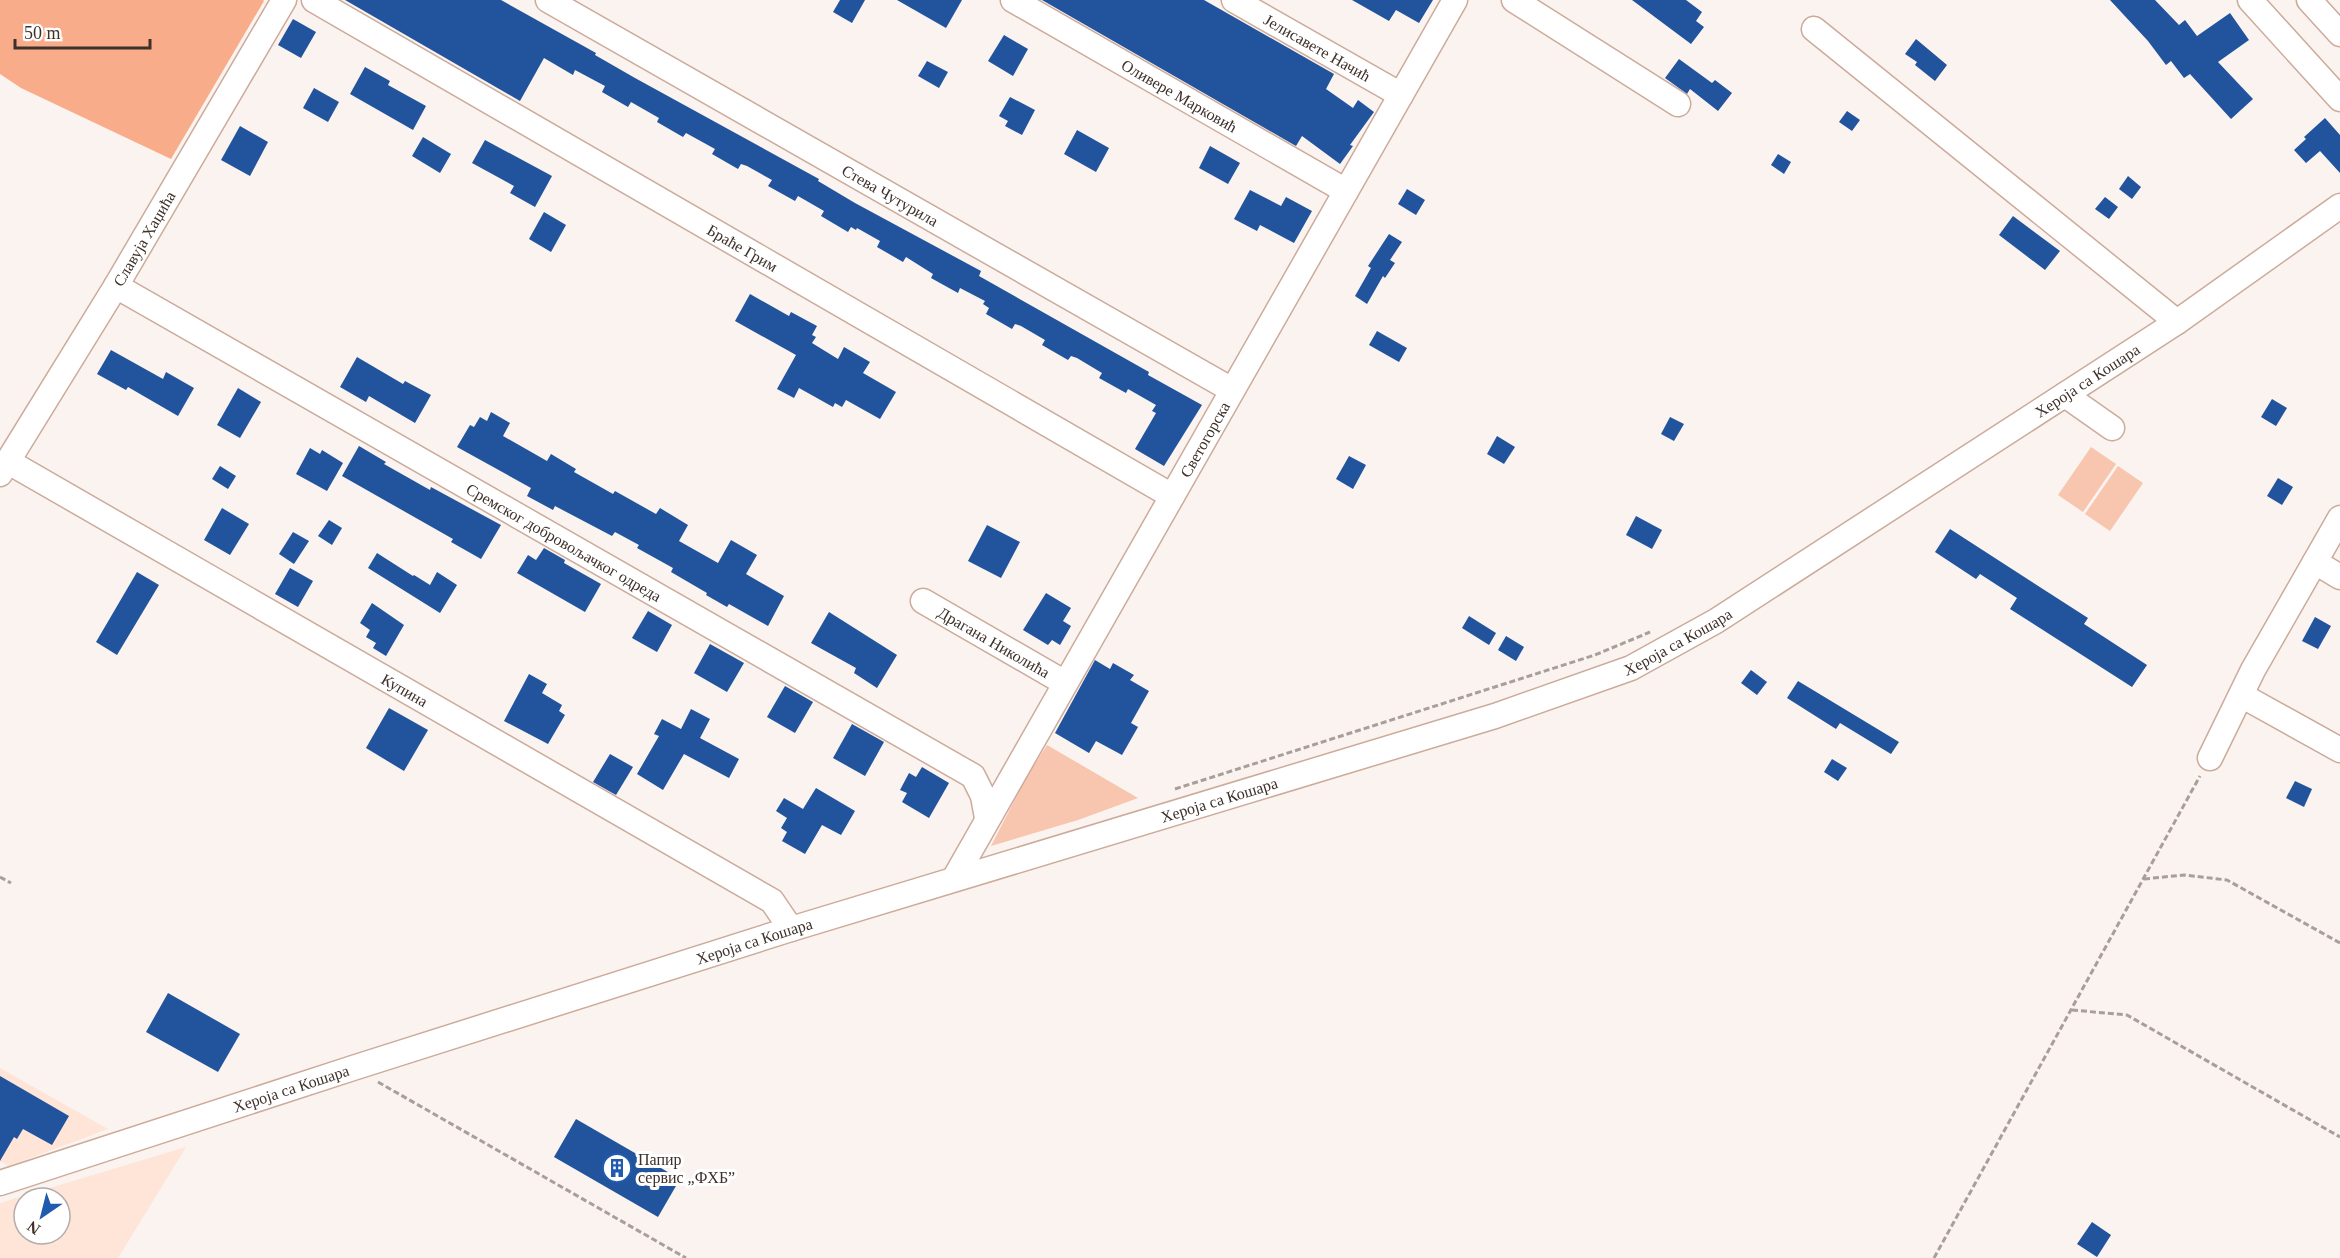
<svg xmlns="http://www.w3.org/2000/svg" width="2340" height="1258" viewBox="0 0 2340 1258" font-family="Georgia,serif">
<style>
.built{fill:#ffe4d8;fill-rule:evenodd}
.green{fill:#f8c5ae}
.forest{fill:#f9ac89}
.building{fill:#21549c}
.lines{fill:none;stroke-linecap:round;stroke-linejoin:round}
.minor-casing{stroke:#cdab9b;stroke-width:27}
.path{stroke:#a99f9a;stroke-width:3;stroke-dasharray:6 3;stroke-linecap:butt}
.minor{stroke:#fff;stroke-width:24}
.labels{text-anchor:middle;dominant-baseline:central;stroke-width:6;stroke-linejoin:round;paint-order:stroke}
.street-label{font-size:16px;fill:#3e302a;stroke:#fff}
.poi-label{font-size:16px;fill:#3e302a;stroke:#fff;text-anchor:start}
</style>
<rect width="100%" height="100%" fill="#faf3ef"/>
<!-- built -->
<g class="built">
<polygon points="0,1068 108,1129 9,1166 0,1161"/>
<path d="M186 1147 118 1258H0V1203ZM24 1198H60V1234H24Z"/>
</g>
<!-- green -->
<g class="green">
<polygon points="2091,447 2116,464 2083,512 2058,495"/>
<polygon points="2118,466 2143,483 2110,531 2085,514"/>
<polygon points="1047,745 1138,798 1078,820 991,846 1027,776"/>
</g>
<!-- forest -->
<polygon class="forest" points="0,0 263,0 264,1 171,159 21,88 0,74"/>
<!-- building -->
<g class="building">
<polygon points="345,0 501,0 596,53 595,55 635,78 819,179 818,181 855,203 981,271 979,276 1149,372 1148,375 1202,405 1164,466 1135,449 1156,413 1152,411 1156,405 1128,389 1126,393 1099,378 1102,373 1077,358 1071,356 1068,360 1042,345 1045,340 1021,326 1015,324 1012,329 986,314 989,308 983,304 985,301 960,288 958,293 931,278 933,274 906,257 903,262 877,247 880,241 857,228 856,230 851,227 848,232 821,216 824,211 798,196 795,201 768,186 772,180 747,166 741,164 738,169 712,154 715,149 686,133 683,137 657,122 659,118 631,102 628,107 602,92 605,86 575,70 573,75 544,58 520,101"/>
<polygon points="840,0 865,0 852,23 833,12"/>
<polygon points="897,0 962,0 946,28"/>
<polygon points="1042,0 1204,0 1334,74 1326,89 1353,108 1358,100 1374,112 1350,145 1353,146 1340,164 1302,136 1296,146"/>
<polygon points="1352,0 1433,0 1419,23 1396,10 1389,21"/>
<polygon points="1632,0 1686,0 1702,12 1696,21 1704,27 1691,44"/>
<polygon points="2110,0 2155,0 2179,25 2185,20 2197,36 2230,13 2249,40 2218,62 2253,99 2231,119 2190,74 2184,78 2171,61 2166,65 2148,41"/>
<polygon points="293,19 316,32 301,58 278,45"/>
<polygon points="1004,35 1028,49 1013,76 988,61"/>
<polygon points="1916,39 1947,65 1935,81 1915,65 1917,62 1905,54"/>
<polygon points="1679,59 1712,83 1715,80 1732,93 1718,111 1690,89 1687,94 1665,78"/>
<polygon points="927,61 948,72 939,88 918,76"/>
<polygon points="365,67 390,81 388,85 426,106 413,130 350,94"/>
<polygon points="314,88 339,102 328,122 303,108"/>
<polygon points="1010,97 1035,110 1022,135 1005,126 1008,121 999,116"/>
<polygon points="1847,111 1860,120 1852,131 1839,122"/>
<polygon points="2325,118 2340,135 2340,173 2320,151 2306,163 2294,150 2306,139 2304,137"/>
<polygon points="240,126 268,142 250,176 221,160"/>
<polygon points="1077,130 1109,148 1096,172 1064,154"/>
<polygon points="423,137 451,154 440,173 412,156"/>
<polygon points="485,140 552,176 535,207 510,193 514,186 472,163"/>
<polygon points="1210,146 1240,163 1228,184 1199,168"/>
<polygon points="1778,154 1791,162 1784,174 1771,165"/>
<polygon points="2128,176 2141,187 2132,199 2119,189"/>
<polygon points="1407,189 1425,200 1416,215 1398,204"/>
<polygon points="1250,190 1281,206 1286,197 1312,211 1294,243 1260,225 1257,231 1234,219"/>
<polygon points="2105,197 2118,207 2109,219 2095,209"/>
<polygon points="544,212 566,225 551,252 529,239"/>
<polygon points="2013,216 2060,251 2045,270 1999,235"/>
<polygon points="1389,234 1402,242 1390,260 1395,263 1385,278 1383,276 1367,304 1355,296 1371,268 1368,266"/>
<polygon points="750,294 789,316 791,312 817,326 812,335 816,337 812,343 838,359 844,347 870,362 863,373 896,392 880,419 846,400 842,407 835,403 833,407 799,388 794,398 777,389 796,355 735,321"/>
<polygon points="1377,331 1407,348 1399,362 1369,345"/>
<polygon points="111,350 163,379 166,372 194,388 178,416 128,387 126,390 97,374"/>
<polygon points="357,357 403,384 405,381 431,395 415,423 369,396 366,402 340,387"/>
<polygon points="238,388 261,402 240,438 217,425"/>
<polygon points="2272,399 2287,408 2276,426 2261,417"/>
<polygon points="491,412 510,423 503,436 547,461 551,454 576,469 574,472 613,494 615,491 656,514 660,508 688,525 679,541 718,563 731,540 757,555 746,574 784,596 768,626 729,604 727,607 706,595 707,593 671,572 673,568 637,548 639,545 615,532 612,536 555,506 553,510 527,496 531,488 457,447 470,425 474,427 480,417 487,421"/>
<polygon points="1670,417 1684,424 1674,441 1661,434"/>
<polygon points="1497,436 1515,447 1504,464 1487,454"/>
<polygon points="359,446 386,462 384,464 430,490 431,487 501,525 481,559 451,542 453,539 342,476"/>
<polygon points="310,448 320,454 322,450 343,463 327,491 296,474"/>
<polygon points="1349,456 1366,465 1353,489 1336,479"/>
<polygon points="220,466 236,476 228,489 212,479"/>
<polygon points="2278,478 2293,487 2282,505 2267,496"/>
<polygon points="222,508 249,524 230,555 204,540"/>
<polygon points="1636,516 1662,530 1652,549 1626,535"/>
<polygon points="329,520 342,528 332,545 318,536"/>
<polygon points="987,525 1020,542 1001,578 968,561"/>
<polygon points="1950,529 2088,618 2084,624 2147,665 2132,687 2010,609 2017,598 1980,574 1976,579 1935,552"/>
<polygon points="293,532 309,541 294,564 279,554"/>
<polygon points="544,548 565,560 564,563 601,584 585,612 517,573 528,555 536,560"/>
<polygon points="377,553 413,576 414,575 430,585 437,572 457,585 440,613 368,568"/>
<polygon points="290,568 313,581 298,607 275,594"/>
<polygon points="137,572 159,585 117,655 96,642"/>
<polygon points="1046,593 1071,608 1063,621 1071,626 1060,645 1052,640 1048,645 1023,630"/>
<polygon points="372,603 404,625 386,656 373,648 376,643 366,637 370,630 360,623"/>
<polygon points="648,611 672,625 657,652 632,638"/>
<polygon points="829,612 897,655 877,688 854,673 856,668 811,643"/>
<polygon points="1469,616 1496,633 1489,645 1462,628"/>
<polygon points="2315,617 2331,626 2318,649 2302,641"/>
<polygon points="1506,636 1524,647 1516,661 1498,650"/>
<polygon points="710,644 744,663 727,692 694,673"/>
<polygon points="1095,660 1110,669 1113,663 1134,675 1130,680 1149,691 1131,723 1138,727 1122,755 1096,741 1089,753 1055,733"/>
<polygon points="1751,670 1767,682 1757,695 1741,683"/>
<polygon points="529,674 547,684 542,693 562,705 559,711 565,715 548,744 504,721"/>
<polygon points="1798,681 1899,742 1891,754 1840,723 1836,729 1787,698"/>
<polygon points="785,686 813,702 795,733 767,717"/>
<polygon points="389,708 428,730 404,771 366,748"/>
<polygon points="691,709 710,719 700,738 739,759 729,778 684,754 663,790 637,774 659,736 654,734 662,719 681,729"/>
<polygon points="852,724 884,742 865,776 833,758"/>
<polygon points="610,754 633,767 616,795 593,782"/>
<polygon points="1832,759 1847,768 1838,781 1824,772"/>
<polygon points="922,767 949,783 929,818 902,802 907,793 900,790 909,773 916,777"/>
<polygon points="2295,781 2312,789 2304,807 2286,798"/>
<polygon points="816,788 855,811 841,835 822,825 805,854 782,841 787,832 781,828 787,818 776,811 784,798 803,809"/>
<polygon points="168,993 240,1034 218,1072 146,1032"/>
<polygon points="0,1076 69,1116 52,1145 23,1129 17,1139 14,1137 0,1161"/>
<polygon points="576,1119 680,1179 658,1217 554,1157"/>
<polygon points="2092,1222 2111,1235 2097,1257 2077,1244"/>
</g>
<g class="lines">
<!-- minor casing -->
<g class="minor-casing">
<g id="minor">
<path id="s1" d="M314 0 1172 496"/>
<path id="s2" d="M548 0 1232 390"/>
<path id="s3" d="M1013 0 1346 191"/>
<path id="s4" d="M1234 0 1401 95"/>
<polyline points="1514,0 1678,104"/>
<polyline points="2250,0 2340,99"/>
<polyline points="2309,0 2340,34"/>
<polyline points="1814,29 2177,322"/>
<path id="s5" d="M116 286 973 776 983 796 987 818"/>
<polyline points="2065,395 2112,428"/>
<path id="s6" d="M7 461 772 901 791 929"/>
<path id="s7" d="M0 474 116 286 284 0"/>
<polyline points="2315,562 2340,577"/>
<path id="s8" d="M923 601 1065 683"/>
<polyline points="2241,695 2340,750"/>
<polyline points="2210,758 2253,670 2340,518"/>
<path id="s9" d="M954 879 1455 0"/>
<path id="s10" d="M0 1183 353 1068 791 929 1495 716 1631 668 1716 621 2177 322 2340 206"/>
</g>
</g>
<!-- path -->
<g class="path">
<polyline points="1175,789 1595,655 1650,632"/>
<polyline points="0,877 11,883"/>
<polyline points="2144,879 2184,875 2227,880 2340,943"/>
<polyline points="2072,1010 2127,1015 2340,1137"/>
<polyline points="378,1082 686,1258"/>
<polyline points="1934,1258 2200,776"/>
</g>
<!-- minor -->
<use href="#minor" class="minor"/>
</g>
<!-- icons -->
<defs>
<g id="building-ring" transform="scale(1.5)"><circle r="9.5" fill="#fff" stroke="#215bad" stroke-width="1.5"/><path d="M-4-6H4V6H1V3H-1V6H-4ZM-2.5-4.3h1.7v1.8h-1.7ZM.8-4.3h1.7v1.8H.8ZM-2.5-1h1.7V.8h-1.7ZM.8-1h1.7V.8H.8Z" fill="#215bad"/></g>
</defs>
<g fill-rule="evenodd">
<use href="#building-ring" x="617" y="1168"/>
</g>
<g class="labels">
<!-- street labels -->
<g class="street-label">
<text stroke="none"><textPath href="#s4" startOffset="96">Јелисавете Начић</textPath></text>
<text stroke="none"><textPath href="#s3" startOffset="192">Оливере Марковић</textPath></text>
<text stroke="none"><textPath href="#s2" startOffset="394">Стева Чутурила</textPath></text>
<text stroke="none"><textPath href="#s7" startOffset="276">Славуја Хаџића</textPath></text>
<text stroke="none"><textPath href="#s1" startOffset="495">Браће Грим</textPath></text>
<text stroke="none"><textPath href="#s10" startOffset="2250">Хероја са Кошара</textPath></text>
<text stroke="none"><textPath href="#s9" startOffset="506">Светогорска</textPath></text>
<text stroke="none"><textPath href="#s5" startOffset="516">Сремског добровољачког одреда</textPath></text>
<text stroke="none"><textPath href="#s10" startOffset="1764">Хероја са Кошара</textPath></text>
<text stroke="none"><textPath href="#s8" startOffset="82">Драгана Николића</textPath></text>
<text stroke="none"><textPath href="#s6" startOffset="459">Купина</textPath></text>
<text stroke="none"><textPath href="#s10" startOffset="1278">Хероја са Кошара</textPath></text>
<text stroke="none"><textPath href="#s10" startOffset="792">Хероја са Кошара</textPath></text>
<text stroke="none"><textPath href="#s10" startOffset="306">Хероја са Кошара</textPath></text>
</g>
<!-- poi labels -->
<g class="poi-label">
<text x="638" y="1159">Папир<tspan x="638" dy="18">сервис „ФХБ”</tspan></text>
</g>
</g>
<!-- north arrow -->
<g transform="translate(42 1216) rotate(215)"><circle r="28" fill="#ffffff" stroke="#b2acaa" stroke-width="1.5"/>
<path d="M0-4.5L10 22L0 15L-10 22Z" fill="#215bad"/>
<text y="-9" font-size="16" font-weight="bold" text-anchor="middle" fill="#3e302a">N</text>
</g>
<!-- scale -->
<path d="M15 39v9h135v-9" fill="none" stroke="#3e302a" stroke-width="3"/>
<text x="24" y="39" font-size="18" fill="#3e302a" stroke="#ffffff" stroke-width="4.5" paint-order="stroke">50 m</text>
</svg>
